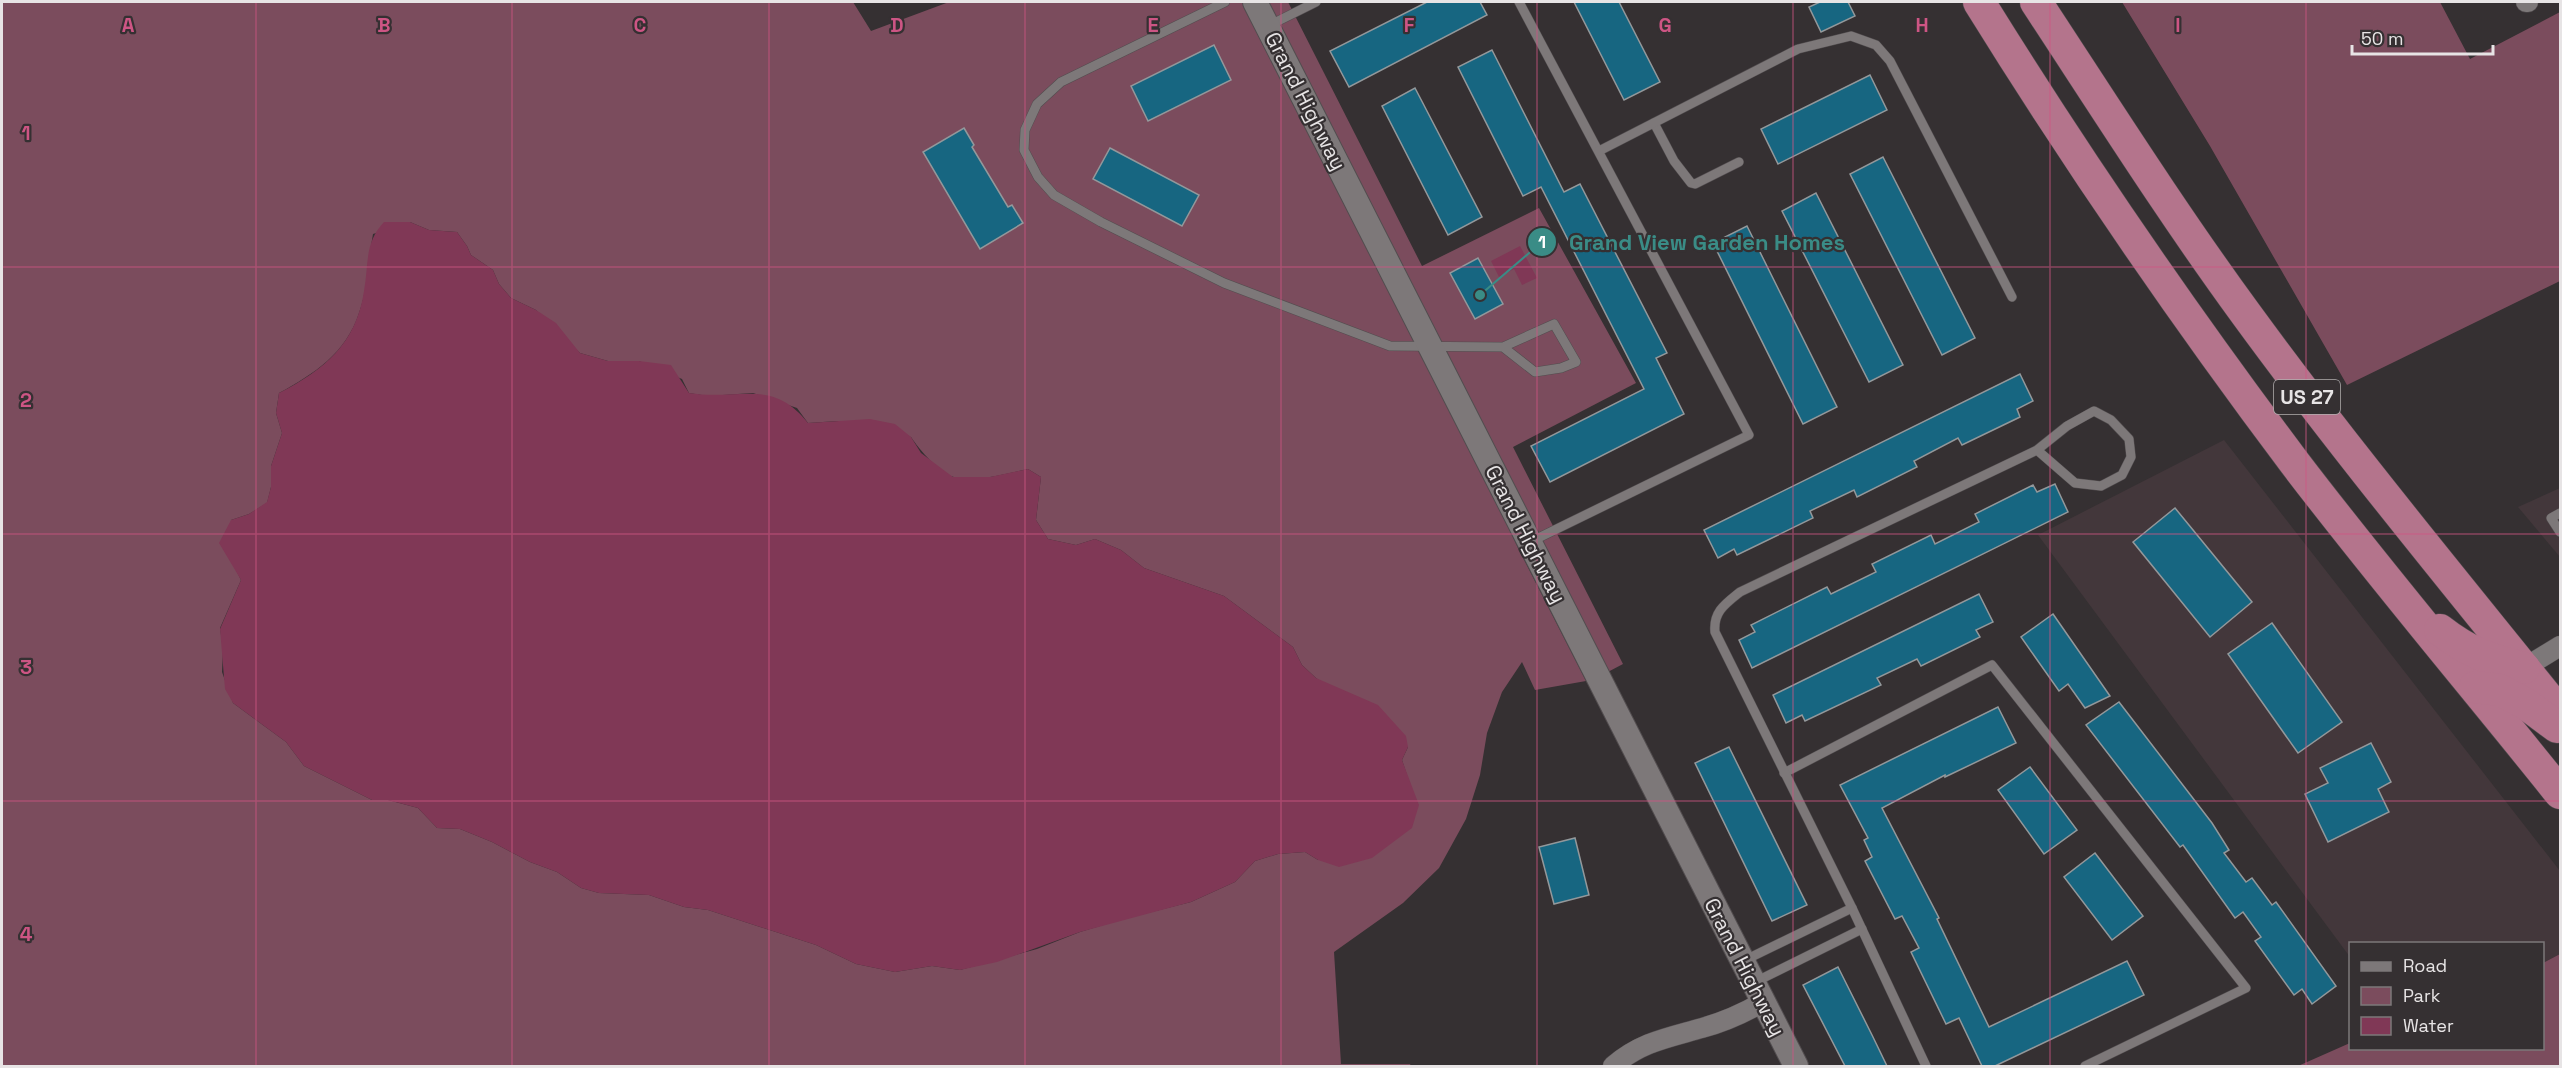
<svg xmlns="http://www.w3.org/2000/svg" width="2562" height="1068" viewBox="0 0 2562 1068" font-family="'Space Grotesk',sans-serif">
<style>
.built{fill:#43373b}
.green{fill:#7b4c5d;fill-rule:evenodd}
.water{fill:#803856}
.building{fill:#176681;stroke:#93989b;stroke-width:1.5}
.lines{fill:none;stroke-linecap:round;stroke-linejoin:round}
.service-casing{stroke:#524d4f;stroke-width:10}
.minor-casing{stroke:#524d4f;stroke-width:21}
.tertiary-casing{stroke:#524d4f;stroke-width:26}
.trunk-casing{stroke:#524d4f;stroke-width:33}
.service{stroke:#7d7879;stroke-width:9}
.minor{stroke:#7d7879;stroke-width:20}
.tertiary{stroke:#7d7879;stroke-width:24}
.trunk{stroke:#b4748c;stroke-width:32}
.grid{fill:none;stroke:#cd5584;stroke-width:1.5;stroke-opacity:0.55}
.labels{text-anchor:middle;dominant-baseline:central;stroke-width:4.5;stroke-linejoin:round;paint-order:stroke}
.shield{fill:#353032;stroke:#b2aeaf;stroke-width:1.5}
.shield-label{font-size:20px;font-weight:bold;fill:#e7e4e5}
.street-label{font-size:21px;fill:#e7e4e5;stroke:#353032}
.grid-label{font-size:20px;text-anchor:middle;font-weight:bold;fill:#cd5584;stroke:#353032;stroke-width:4.5;stroke-linejoin:round;paint-order:stroke}
.leader{fill:none;stroke:#3a8c86;stroke-width:2}
.callout-dot{fill:#3a8c86;stroke:#353032;stroke-width:2}
.mark-label{font-size:18px;text-anchor:middle;font-weight:bold;fill:#fff}
.callout-label{font-size:22px;text-anchor:middle;font-weight:bold;fill:#3a8c86;stroke:#353032;stroke-width:4.5;stroke-linejoin:round;paint-order:stroke}
</style>
<rect width="100%" height="100%" fill="#353032"/>
<!-- built -->
<g class="built">
<polygon points="2224,440 2560,871 2560,954 2543,963 2542,944 2350,944 2350,957 2038,535"/>
<polygon points="2560,488 2560,557 2518,507"/>
</g>
<!-- green -->
<g class="green">
<path d="M2 2H853L871 31 949 2H1244L1451 405 1518 548 1586 681 1535 690 1522 662 1502 692 1487 733 1480 775 1466 819 1439 868 1403 903 1334 952 1341 1064H1410L1411 1066H2ZM410 222 429 230 457 232 467 246 471 255 493 270 499 284 511 298 536 310 580 353 608 361H639L682 379 689 393 708 396 753 393 797 408 808 423 838 421 911 437C919 449 940 474 954 477 978 482 1006 474 1028 469L1041 477 1036 520 1048 539 1076 545 1095 539 1121 550 1144 568 1224 596 1293 647 1302 665 1316 678 1408 747 1402 760 1409 781 1318 860 1305 852 1278 854 1255 861 1235 882 1191 902 1120 920 1080 932 1037 949 960 970 932 966 895 972 856 964 816 945 708 910 684 907 649 895 599 893 581 888 557 872 530 862 492 842 460 829 437 828 418 808 388 800H372L304 766 286 742 233 703 222 672 223 649 220 628 241 580 234 566 231 520 249 514 267 503 271 487V466L282 433 276 413 279 393C314 374 346 353 359 313 368 288 368 260 373 234Z"/>
<polygon points="1266,2 1288,2 1422,266 1539,208 1636,383 1513,447 1623,664 1604,674"/>
<polygon points="2122,2 2440,2 2470,59 2560,12 2560,281 2347,385 2210,146"/>
<polygon points="2560,954 2560,1066 2298,1066 2350,1043 2350,1048 2542,1048 2543,963"/>
</g>
<!-- water -->
<g class="water">
<path d="M384 222H410L429 230 457 232 467 246 471 255 493 270 499 284 511 298 536 310 556 323 580 353 608 361H639L671 365 689 393C738 401 772 377 808 423L870 419 895 424 911 437 921 453 953 477H990L1028 469 1041 477 1036 520 1048 539 1076 545 1095 539 1121 550 1144 568 1224 596 1293 647 1302 665 1316 678 1378 705 1406 736 1408 747 1402 760 1419 805 1412 828 1372 858 1339 867 1318 860 1305 852 1278 854 1255 861 1235 882 1191 902 1080 932 997 962 960 970 932 966 895 972 856 964 816 945 708 910 684 907 649 895 599 893 581 888 557 872 530 862 492 842 460 829 437 828 418 808 388 800H372L304 766 286 742 233 703 225 689 220 629 241 580 219 543 231 520 249 514 267 502 271 487V466L282 433 276 413 279 393C324 370 356 344 364 291 369 264 364 243 384 222Z"/>
<polygon points="1520,246 1537,278 1522,285 1514,269 1499,277 1491,261"/>
</g>
<!-- building -->
<g class="building">
<polygon points="1427,2 1480,2 1487,15 1349,87 1330,51"/>
<polygon points="1574,2 1619,2 1660,82 1624,100"/>
<polygon points="1820,2 1848,2 1855,16 1821,32 1809,7"/>
<polygon points="1214,45 1231,80 1148,121 1131,86"/>
<polygon points="1492,50 1564,192 1580,184 1667,353 1656,358 1684,414 1550,482 1531,446 1644,389 1541,187 1523,196 1458,67"/>
<polygon points="1870,75 1887,110 1778,164 1761,129"/>
<polygon points="1415,88 1482,217 1448,235 1382,106"/>
<polygon points="964,128 974,145 972,147 1008,207 1012,205 1023,223 980,249 923,152"/>
<polygon points="1110,148 1199,195 1182,226 1093,179"/>
<polygon points="1883,157 1975,338 1942,355 1850,174"/>
<polygon points="1816,193 1903,365 1869,382 1782,211"/>
<polygon points="1747,226 1837,407 1803,424 1713,243"/>
<polygon points="1478,258 1503,304 1475,319 1450,273"/>
<polygon points="2020,374 2033,401 2017,409 2020,417 1962,445 1958,438 1914,461 1917,467 1857,497 1854,490 1810,511 1813,518 1737,555 1734,549 1718,558 1704,530"/>
<polygon points="2055,484 2068,512 1752,668 1739,640 1755,632 1751,625 1827,587 1831,594 1876,572 1872,564 1931,535 1935,544 1979,522 1975,514 2033,485 2037,492"/>
<polygon points="2175,508 2252,602 2210,637 2133,542"/>
<polygon points="1979,594 1993,622 1976,630 1980,637 1921,666 1917,659 1877,678 1881,685 1805,721 1802,715 1786,723 1773,695"/>
<polygon points="2053,614 2110,696 2085,708 2068,684 2059,691 2021,637"/>
<polygon points="2272,623 2342,722 2298,753 2228,654"/>
<polygon points="2119,702 2212,823 2229,850 2224,853 2246,882 2252,878 2272,905 2276,902 2336,986 2312,1004 2302,989 2294,995 2255,941 2261,937 2243,912 2235,918 2183,845 2180,847 2086,725"/>
<polygon points="1998,707 2016,743 1945,777 1945,775 1882,808 1939,918 1937,919 1989,1027 2127,961 2144,995 1995,1066 1982,1066 1959,1018 1946,1024 1911,952 1919,948 1902,916 1895,919 1865,861 1872,857 1864,840 1868,838 1840,785"/>
<polygon points="2371,743 2391,782 2378,789 2389,812 2328,842 2305,794 2328,783 2320,768"/>
<polygon points="1729,747 1807,905 1772,921 1695,763"/>
<polygon points="2030,767 2077,830 2044,854 1998,790"/>
<polygon points="1575,838 1589,895 1554,904 1539,847"/>
<polygon points="2095,853 2143,916 2112,940 2064,877"/>
<polygon points="1838,967 1872,1035 1887,1066 1845,1066 1803,985"/>
</g>
<g class="lines">
<!-- service casing -->
<g class="service-casing">
<g id="service">
<polyline points="1225,2 1061,82 1037,104 1025,130 1024,150 1038,177 1054,195 1101,222 1224,283 1390,346 1503,347 1554,324 1576,362 1561,368 1535,372 1503,347"/>
<polyline points="1519,2 1749,435 1530,542"/>
<polyline points="1268,26 1316,2"/>
<polyline points="1654,123 1674,161 1691,183 1695,184 1739,162"/>
<polyline points="1599,151 1798,49 1851,36 1876,45 1890,61 2012,297"/>
<polyline points="2560,513 2551,518 2560,532"/>
<polyline points="1784,773 1992,665 2246,988 2085,1066"/>
<polyline points="1743,961 1852,908"/>
<polyline points="1755,982 1862,929"/>
<path d="M1926 1066 1852 908 1715 632C1713 612 1725 604 1740 592L2037 450 2067 426 2094 411 2111 420 2129 439 2131 457 2122 475 2101 486 2075 483 2037 450"/>
</g>
</g>
<!-- minor casing -->
<g class="minor-casing">
<g id="minor">
<polyline points="2526,2 2528,2"/>
<polyline points="2524,668 2560,646"/>
<path d="M1613 1066C1641 1042 1667 1038 1702 1028 1724 1022 1744 1013 1763 1002"/>
</g>
</g>
<!-- tertiary casing -->
<g class="tertiary-casing">
<polyline id="tertiary" points="1255,2 1796,1066"/>
</g>
<!-- trunk casing -->
<g class="trunk-casing">
<g id="trunk">
<path d="M1979 2C2077 160 2182 313 2294 462 2380 575 2472 683 2560 793"/>
<path d="M2036 2C2105 107 2172 213 2246 314 2346 451 2454 581 2560 713"/>
<path d="M2440 630C2468 652 2490 660 2524 668"/>
<polyline points="2475,687 2500,690 2526,704 2557,727"/>
</g>
</g>
<!-- service -->
<use href="#service" class="service"/>
<!-- minor -->
<use href="#minor" class="minor"/>
<!-- tertiary -->
<use href="#tertiary" class="tertiary"/>
<!-- trunk -->
<use href="#trunk" class="trunk"/>
</g>
<!-- grid -->
<path class="grid" d="M256 2V1066M512 2V1066M769 2V1066M1025 2V1066M1281 2V1066M1537 2V1066M1793 2V1066M2050 2V1066M2306 2V1066M2 267H2560M2 534H2560M2 801H2560"/>
<g class="labels">
<!-- shield labels -->
<rect class="shield" x="2274" y="380" width="66" height="34" rx="4.5"/>
<g class="shield-label">
<text x="2307" y="397">US 27</text>
</g>
<!-- street labels -->
<g class="street-label">
<text transform="translate(1306 101) rotate(63)">Grand Highway</text>
<text transform="translate(1526 534) rotate(63)">Grand Highway</text>
<text transform="translate(1745 967) rotate(63)">Grand Highway</text>
</g>
</g>
<g class="grid-label">
<text x="128" y="32">A</text>
<text x="384" y="32">B</text>
<text x="640" y="32">C</text>
<text x="897" y="32">D</text>
<text x="1153" y="32">E</text>
<text x="1409" y="32">F</text>
<text x="1665" y="32">G</text>
<text x="1922" y="32">H</text>
<text x="2178" y="32">I</text>
<text x="26" y="140">1</text>
<text x="26" y="407">2</text>
<text x="26" y="674">3</text>
<text x="26" y="941">4</text>
</g>
<!-- callouts -->
<path class="leader" d="M1480 295L1542 242"/>
<g class="callout-dot">
<circle cx="1480" cy="295" r="6"/>
<circle cx="1542" cy="242" r="15"/>
</g>
<g class="mark-label">
<text x="1542" y="248">1</text>
</g>
<g class="callout-label">
<text x="1707" y="250">Grand View Garden Homes</text>
</g>
<!-- border -->
<rect width="2562" height="1068" fill="none" stroke="#e7e4e5" stroke-width="6"/>
<!-- legend -->
<rect x="2349" y="942" width="195" height="108" fill="#353032" stroke="#7c787a" stroke-width="1.5"/>
<rect x="2361" y="962" width="30" height="9" fill="#7d7879" stroke="#7c787a" stroke-width="1.5"/>
<text x="2403" y="972" font-size="18" fill="#e7e4e5">Road</text>
<rect x="2361" y="987" width="30" height="18" fill="#7b4c5d" stroke="#7c787a" stroke-width="1.5"/>
<text x="2403" y="1002" font-size="18" fill="#e7e4e5">Park</text>
<rect x="2361" y="1017" width="30" height="18" fill="#803856" stroke="#7c787a" stroke-width="1.5"/>
<text x="2403" y="1032" font-size="18" fill="#e7e4e5">Water</text>
<!-- scale -->
<path d="M2352 45v9h141v-9" fill="none" stroke="#e7e4e5" stroke-width="3"/>
<text x="2361" y="45" font-size="18" fill="#e7e4e5" stroke="#353032" stroke-width="4.5" paint-order="stroke">50 m</text>
</svg>
